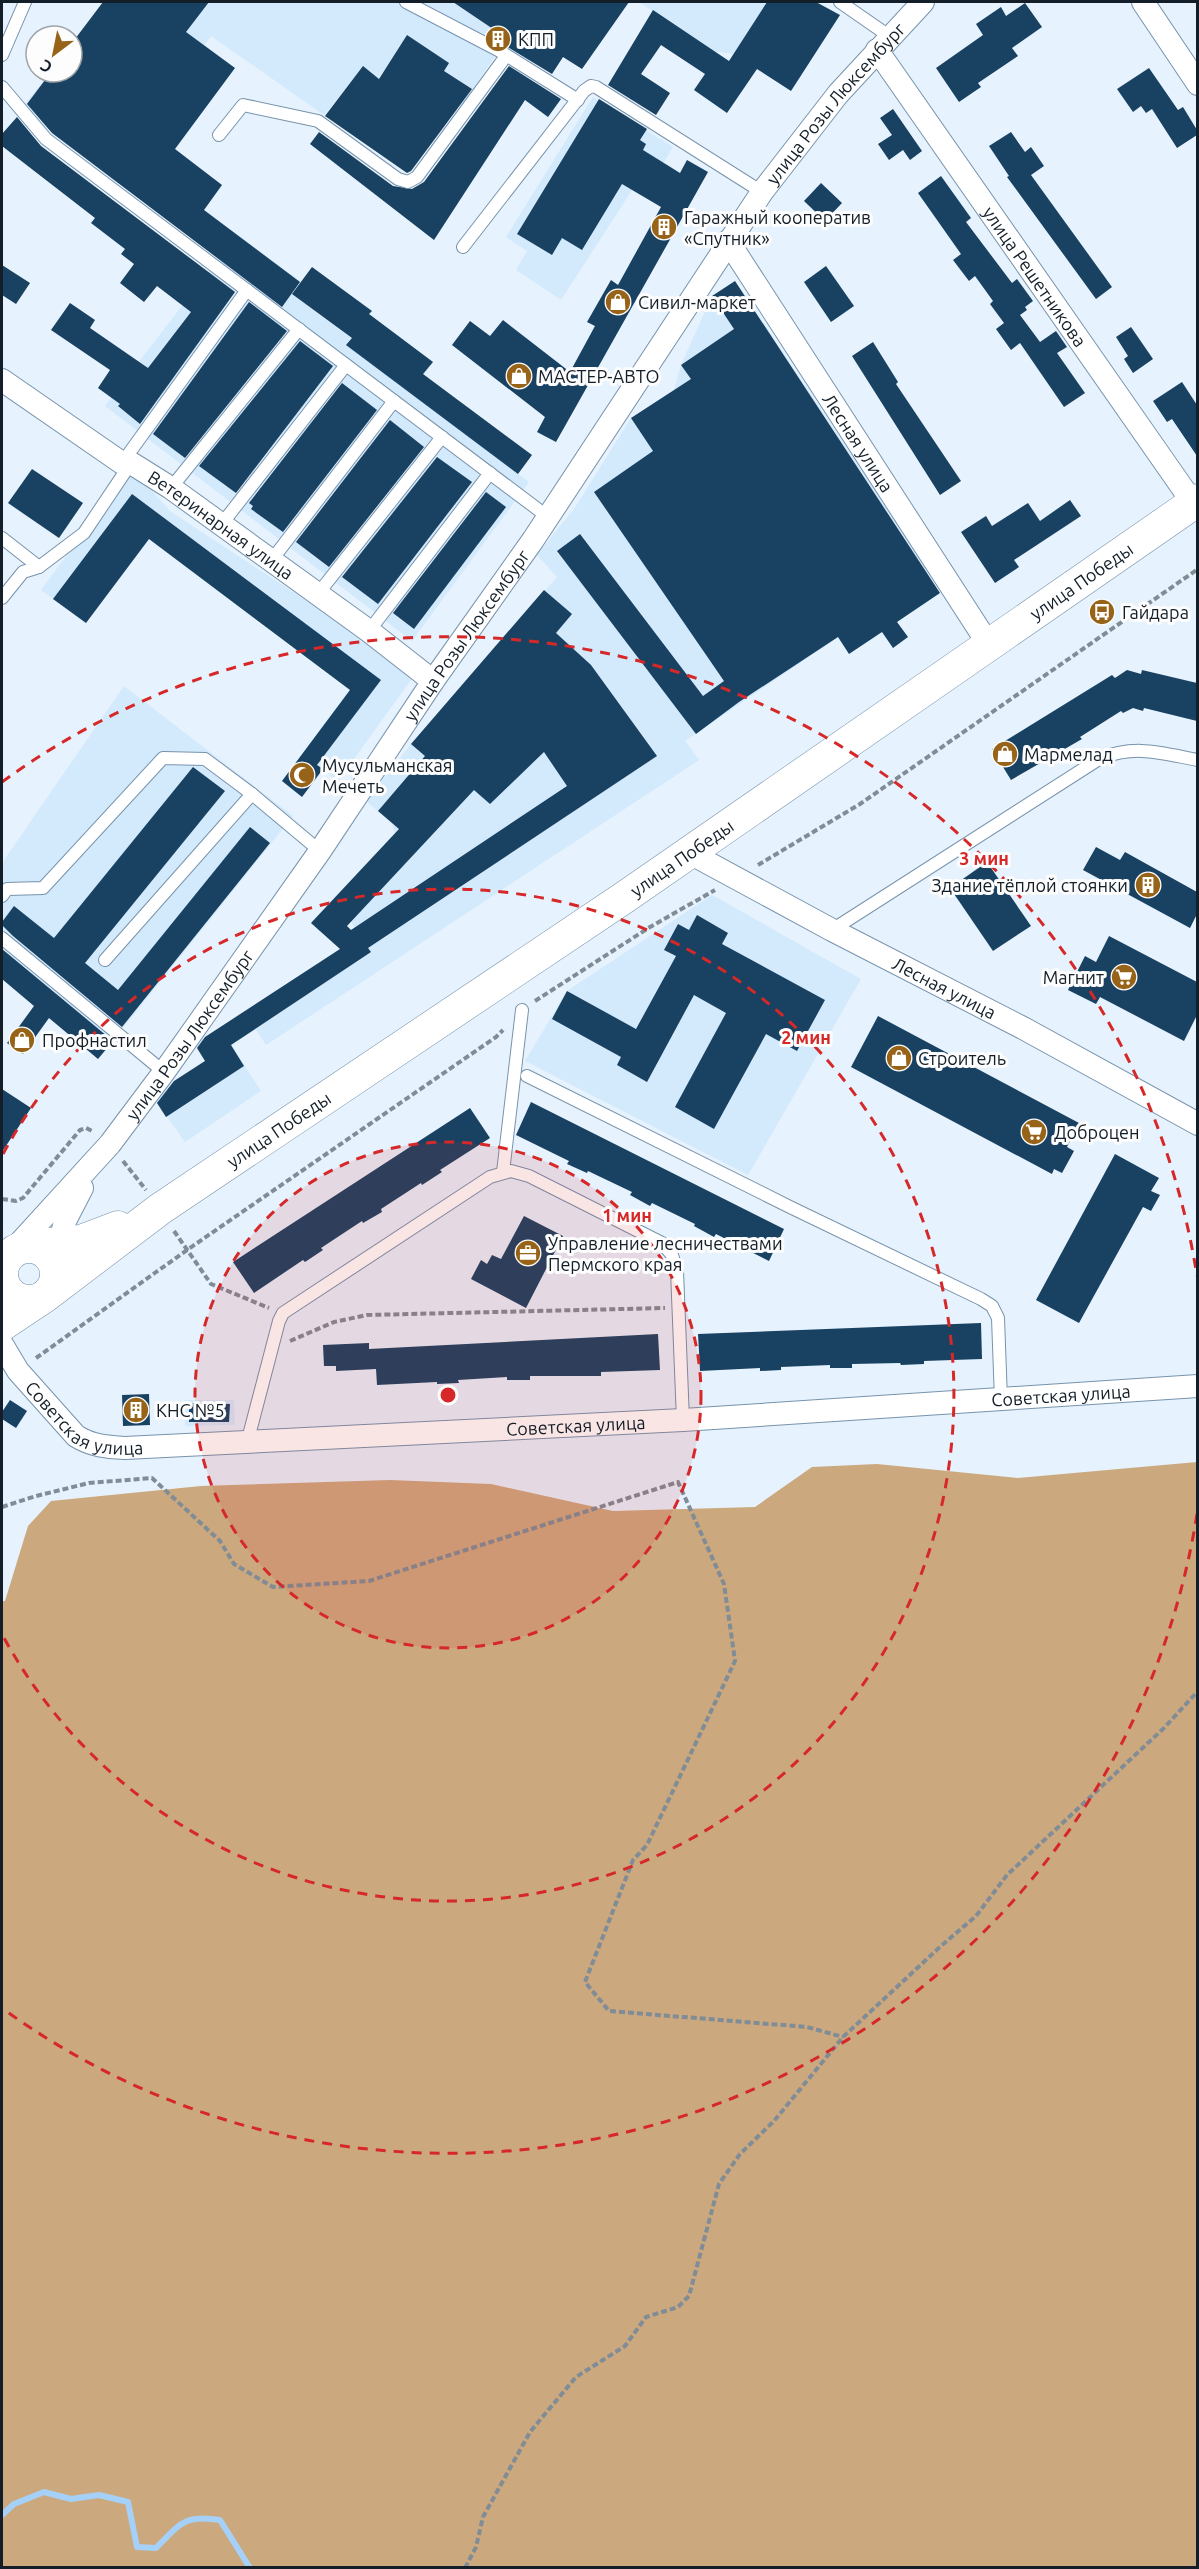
<svg xmlns="http://www.w3.org/2000/svg" width="1199" height="2569" viewBox="0 0 1199 2569" font-family="Ubuntu,sans-serif">
<style>
.built{fill:#d3e9fc}
.forest{fill:#cca87e}
.lines{fill:none;stroke-linecap:round;stroke-linejoin:round}
.stream{stroke:#a5d1f8;stroke-width:6}
.building{fill:#194161;fill-rule:evenodd}
.lane-casing{stroke:#7793ac;stroke-width:14}
.street-casing{stroke:#7793ac;stroke-width:24}
.secondary-casing{stroke:#7793ac;stroke-width:33}
.path{stroke:#808c96;stroke-width:4;stroke-dasharray:6 3;stroke-linecap:butt}
.lane{stroke:#fff;stroke-width:12}
.street{stroke:#fff;stroke-width:22}
.secondary{stroke:#fff;stroke-width:32}
.ring{fill:none;stroke:#d62828;stroke-width:3;stroke-dasharray:10 8}
.labels{text-anchor:middle;dominant-baseline:central;stroke-width:6;stroke-linejoin:round;paint-order:stroke}
.poi-label{font-size:18px;fill:#131e28;stroke:#fdfdfd;text-anchor:start}
.street-label{font-size:18px;fill:#131e28;stroke:#fdfdfd}
.centre{fill:#d62828;stroke:#fdfdfd;stroke-width:3}
.ring-label{font-size:18px;text-anchor:middle;font-weight:bold;fill:#d62828;stroke:#fdfdfd;stroke-width:6;stroke-linejoin:round;paint-order:stroke}
</style>
<rect width="100%" height="100%" fill="#e6f2fd"/>
<!-- built -->
<g class="built">
<polygon points="103,2 486,2 477,18 507,38 461,107 390,62 378,78 363,67 324,115 211,36 129,149 204,210 301,282 292,294 351,338 433,362 424,375 518,474 529,482 412,641 105,406 218,259 230,267 21,109 51,72 72,72 72,43"/>
<polygon points="639,2 767,2 734,54 712,51"/>
<polygon points="593,97 673,147 643,196 632,190 561,300 516,270 527,251 506,237"/>
<polygon points="735,281 931,574 685,741 699,760 266,1045 245,1012 360,936 344,910 322,933 311,923 395,833 392,823 366,801 411,744 557,577 537,555 576,506 631,418 674,390 681,365 712,296"/>
<polygon points="132,468 170,511 416,673 338,781 302,754 350,689 149,539 86,623 41,590"/>
<polygon points="124,686 293,816 98,1059 2,979 2,863"/>
<polygon points="712,895 861,979 748,1175 525,1061 567,991"/>
<polygon points="220,1028 261,1091 185,1142 152,1095 205,1061 195,1044"/>
<polygon points="184,1400 234,1400 235,1425 185,1426"/>
</g>
<!-- forest -->
<polygon class="forest" points="1197,1462 1197,2567 2,2567 2,1601 5,1601 28,1526 51,1501 201,1486 390,1480 491,1484 613,1511 755,1507 812,1467 877,1464 1018,1478"/>
<g class="lines">
<!-- stream -->
<path class="stream" d="M2 2515 14 2504 44 2492 71 2499 99 2495 128 2502 137 2547 156 2548C180 2524 184 2514 220 2520L250 2568"/>
</g>
<!-- building -->
<g class="building">
<polygon points="103,2 209,2 186,32 235,68 175,149 222,185 204,210 300,282 282,307 52,133 27,104 51,72 72,72 72,43"/>
<polygon points="453,2 629,2 582,69 563,57 552,74 491,37 496,31"/>
<polygon points="767,2 816,2 840,15 791,91 757,69 727,113 694,90 705,74 661,45 641,74 670,93 656,115 608,85 653,10 729,61"/>
<polygon points="1025,3 1042,27 1012,48 1018,56 978,83 981,87 959,102 936,68 983,35 976,24 1001,7 1006,16"/>
<polygon points="407,35 449,63 444,71 472,89 411,171 407,173 325,116 363,66 379,79"/>
<polygon points="509,66 561,99 548,117 525,100 434,240 310,144 319,132 393,186 412,189 424,182"/>
<polygon points="1149,68 1178,110 1183,107 1197,130 1197,135 1177,148 1152,109 1146,113 1141,106 1133,112 1117,89"/>
<polygon points="599,99 647,129 640,140 646,144 643,150 680,173 687,160 708,172 556,442 537,432 545,417 452,345 470,321 490,336 503,320 570,372 595,326 587,322 611,280 618,285 661,207 622,184 582,250 562,238 552,255 517,234"/>
<polygon points="893,109 922,151 910,160 903,150 889,160 878,144 892,135 880,118"/>
<polygon points="17,117 41,146 235,292 140,424 118,406 120,404 98,388 110,370 51,330 70,303 95,320 90,328 148,368 191,312 157,286 144,302 120,283 134,264 121,254 125,249 91,223 95,218 2,146 2,134"/>
<polygon points="1011,132 1025,152 1031,147 1044,166 1031,175 1112,287 1096,299 1007,177 1009,176 989,146"/>
<polygon points="941,176 971,218 966,222 1012,283 1017,279 1033,301 1025,307 1027,310 1020,315 1040,342 1056,331 1067,347 1057,353 1085,393 1064,407 1020,343 1011,350 996,329 1004,323 990,304 993,301 975,276 969,281 953,260 961,254 918,193"/>
<polygon points="821,183 842,203 825,221 804,201"/>
<polygon points="2,265 30,283 16,304 2,295"/>
<polygon points="826,266 854,306 831,322 804,282"/>
<polygon points="312,267 372,311 369,314 433,362 423,374 532,455 518,474 346,345 352,338 292,294"/>
<polygon points="735,281 940,593 897,622 908,637 893,648 882,632 849,654 838,637 739,702 696,734 557,551 580,534 703,696 724,681 594,492 653,451 631,418 691,379 681,365 734,329 712,296"/>
<polygon points="249,302 287,331 185,458 153,434"/>
<polygon points="1131,327 1153,359 1133,373 1124,359 1128,356 1116,337"/>
<polygon points="300,341 333,366 236,493 199,466"/>
<polygon points="873,342 898,382 896,384 961,481 940,495 852,356"/>
<polygon points="1182,382 1197,405 1197,456 1172,419 1167,422 1153,401"/>
<polygon points="342,383 377,410 283,532 251,509 253,506 249,503"/>
<polygon points="390,420 424,447 329,567 296,542"/>
<polygon points="437,457 472,482 378,604 342,577"/>
<polygon points="32,469 83,503 59,538 8,503"/>
<polygon points="486,492 506,507 414,629 393,613"/>
<polygon points="132,494 381,680 317,765 323,769 302,797 282,781 350,690 149,539 86,623 53,599"/>
<polygon points="1070,500 1081,516 1014,560 1019,567 995,583 961,532 986,516 992,526 1028,503 1040,521"/>
<path d="M544 590 572 614 556 633 591 665 657 756 368 948 371 952 231 1045 244 1066 166 1117 157 1103 174 1081 205 1061 197 1048 205 1037 340 949 311 923 399 829 378 811 425 756 411 744ZM544 752 567 786 351 930 347 926 474 790 490 804Z"/>
<polygon points="1127,670 1141,674 1142,670 1197,683 1197,721 1144,708 1143,711 1133,708 1123,713 1121,711 1080,737 1082,739 1011,780 992,749 1112,675 1115,678"/>
<polygon points="193,767 225,791 85,963 118,990 250,827 270,843 122,1027 13,936 2,925 2,922 14,906 54,938"/>
<polygon points="1096,847 1120,860 1125,852 1197,892 1197,914 1190,928 1083,870"/>
<polygon points="987,862 1031,926 993,951 950,888"/>
<polygon points="697,915 728,933 722,944 825,1000 797,1051 766,1034 714,1129 675,1107 726,1013 694,995 647,1082 617,1065 621,1057 552,1019 567,991 636,1029 676,956 664,950 678,924 689,930"/>
<polygon points="1109,936 1197,982 1197,1015 1184,1041 1100,997 1096,1004 1068,990 1085,956 1096,962"/>
<polygon points="2,949 113,1041 98,1059 49,1018 23,1054 7,1043 34,1006 2,979"/>
<polygon points="878,1016 1079,1123 1067,1147 1074,1151 1062,1173 1054,1169 1052,1174 851,1067"/>
<polygon points="2,1089 31,1108 2,1152"/>
<polygon points="531,1102 784,1229 769,1261 716,1234 714,1237 694,1226 695,1224 652,1203 650,1206 630,1195 632,1192 588,1171 587,1173 567,1164 569,1161 516,1135"/>
<polygon points="470,1108 490,1138 440,1170 442,1172 422,1185 421,1183 381,1209 382,1212 363,1223 362,1221 321,1248 323,1250 305,1262 303,1260 254,1293 233,1262"/>
<polygon points="1115,1154 1159,1178 1151,1191 1160,1195 1151,1211 1143,1207 1079,1323 1036,1300"/>
<polygon points="524,1216 563,1236 526,1308 471,1279 481,1260 487,1264 492,1255 501,1259"/>
<polygon points="981,1323 982,1359 924,1361 924,1364 901,1365 900,1363 852,1364 852,1368 830,1368 830,1365 781,1367 781,1370 760,1371 760,1368 700,1371 698,1334"/>
<polygon points="658,1334 660,1370 601,1372 601,1376 530,1376 530,1380 507,1380 507,1377 458,1380 459,1383 437,1384 437,1382 377,1385 376,1369 336,1371 336,1366 324,1366 323,1345 369,1343 369,1349"/>
<polygon points="149,1394 150,1425 123,1426 122,1395"/>
<polygon points="10,1400 27,1411 16,1428 2,1419 2,1412"/>
<polygon points="189,1403 230,1404 229,1422 189,1422"/>
</g>
<g class="lines">
<!-- lane casing -->
<g class="lane-casing">
<g id="lane">
<polyline points="406,2 498,50 578,100"/>
<polyline points="840,2 889,36"/>
<polyline points="2,55 25,2"/>
<polyline points="2,87 46,139 548,517"/>
<polyline points="219,135 243,105 318,121 398,179 408,182 417,177 506,56"/>
<polyline points="463,247 584,91 591,86 596,87 762,192"/>
<polyline points="122,463 247,290"/>
<polyline points="171,488 299,329"/>
<polyline points="221,525 346,365"/>
<polyline points="2,538 39,567"/>
<polyline points="271,561 394,401"/>
<polyline points="317,595 442,437"/>
<polyline points="2,598 23,572 39,567 84,533 131,463"/>
<polyline points="369,631 490,473"/>
<polyline points="2,896 7,889 43,888 163,758 205,759 252,794"/>
<path d="M832 930 1099 759C1135 744 1161 753 1198 760"/>
<polyline points="2,938 164,1072"/>
<polyline points="105,960 252,794 320,851"/>
<polyline points="527,1076 792,1208 981,1299 992,1306 998,1318 1001,1400"/>
<polyline points="503,1172 522,1010"/>
<polyline points="247,1443 279,1321 283,1313 490,1177 511,1171 529,1176 662,1243 672,1255 677,1271 683,1420"/>
</g>
</g>
<!-- street casing -->
<g class="street-casing">
<g id="street">
<polyline points="1143,2 1198,84"/>
<path id="s1" d="M877 50 1193 503"/>
<path id="s2" d="M728 241 989 645"/>
<path id="s3" d="M2 380 122 463H131L171 488 369 631 433 681"/>
<path id="s4" d="M688 852 832 930 1023 1028 1198 1124"/>
<path id="s5" d="M7 1257 110 1144 164 1072 320 851 433 681 533 540 762 192 838 94 923 2"/>
<polyline points="55,1265 65,1221 82,1188"/>
<polyline points="2,1282 8,1292"/>
<path id="s6" d="M2 1344 18 1371 76 1436C92 1446 107 1447 125 1448L683 1420 1198 1386"/>
</g>
</g>
<!-- secondary casing -->
<g class="secondary-casing">
<g id="secondary">
<polyline points="28,1246 81,1241 118,1227"/>
<circle cx="29" cy="1274" r="27"/>
<path id="s7" d="M2 1325 44 1297 160 1209 625 897 1198 500"/>
</g>
</g>
<!-- path -->
<g class="path">
<polyline points="758,865 860,804 1198,569"/>
<polyline points="535,1001 650,927 715,890"/>
<polyline points="123,1161 146,1190"/>
<polyline points="2,1199 16,1201 23,1198 80,1130 86,1128 94,1132"/>
<polyline points="174,1231 211,1284 269,1308"/>
<polyline points="290,1341 334,1322 367,1315 665,1308"/>
<polyline points="36,1358 187,1250 496,1037 503,1030"/>
<polyline points="2,1507 36,1496 89,1483 152,1478 220,1541 234,1564 273,1587 369,1581 678,1482 724,1584 735,1661 647,1845 633,1860 585,1982 609,2011 807,2027 843,2037"/>
<polyline points="465,2568 476,2547 483,2517 530,2432 576,2377 625,2346 646,2317 678,2307 689,2296 719,2184 740,2154 774,2121 843,2037 941,1946 976,1916 1007,1875 1164,1728 1198,1691"/>
</g>
<!-- lane -->
<use href="#lane" class="lane"/>
<!-- street -->
<use href="#street" class="street"/>
<!-- secondary -->
<use href="#secondary" class="secondary"/>
</g>
<!-- distance rings -->
<circle cx="448" cy="1395" r="253" fill="#d62828" fill-opacity=".12"/>
<g class="ring">
<circle cx="448" cy="1395" r="253"/>
<path d="M3 1154A506 506 0 1 1 3 1636"/>
<path d="M1197 1514A758 758 0 0 1 2 2008M2 782A758 758 0 0 1 1197 1276"/>
</g>
<!-- icons -->
<defs>
<g id="building-disc" transform="scale(1.35)"><circle r="9.5" fill="#976319" stroke="#fdfdfd"/><path d="M-4-6H4V6H1V3H-1V6H-4ZM-2.5-4.3h1.7v1.8h-1.7ZM.8-4.3h1.7v1.8H.8ZM-2.5-1h1.7V.8h-1.7ZM.8-1h1.7V.8H.8Z" fill="#fff"/></g>
<g id="shop-disc" transform="scale(1.35)"><circle r="9.5" fill="#976319" stroke="#fdfdfd"/><path d="M-5-2.5h2.3a2.7 3.5 0 0 1 5.4 0H5L5.5 6h-11ZM-1.5-2.5h3a1.5 2.3 0 0 0-3 0Z" fill="#fff"/></g>
<g id="bus-disc" transform="scale(1.35)"><circle r="9.5" fill="#976319" stroke="#fdfdfd"/><path d="M-5-6H5V4H4V6H2V4H-2V6H-4V4H-5ZM-3.5-4V0h7V-4ZM-3.5 1.2v1.5H-2V1.2ZM2 1.2v1.5H3.5V1.2Z" fill="#fff"/></g>
<g id="mosque-disc" transform="scale(1.35)"><circle r="9.5" fill="#976319" stroke="#fdfdfd"/><path d="M3.5-4.9A6 6 0 1 0 3.5 4.9A5 5 0 1 1 3.5-4.9Z" fill="#fff"/></g>
<g id="supermarket-disc" transform="scale(1.35)"><circle r="9.5" fill="#976319" stroke="#fdfdfd"/><path d="M-6-5.5h2.5l.6 2H6L4.5 2H-2.5L-4.4-4H-6ZM-1.5 3.2a1.3 1.3 0 1 0 .1 0ZM3 3.2a1.3 1.3 0 1 0 .1 0Z" fill="#fff"/></g>
<g id="office-disc" transform="scale(1.35)"><circle r="9.5" fill="#976319" stroke="#fdfdfd"/><path d="M-6-3h4V-5.5h4V-3h4V5H-6ZM-1-4.5V-3h2v-1.5ZM-6 0V1H6V0Z" fill="#fff"/></g>
</defs>
<g fill-rule="evenodd">
<use href="#building-disc" x="498" y="39"/>
<use href="#building-disc" x="664" y="227"/>
<use href="#shop-disc" x="618" y="302"/>
<use href="#shop-disc" x="519" y="376"/>
<use href="#bus-disc" x="1102" y="612"/>
<use href="#shop-disc" x="1005" y="754"/>
<use href="#mosque-disc" x="302" y="775"/>
<use href="#building-disc" x="1148" y="885"/>
<use href="#supermarket-disc" x="1124" y="977"/>
<use href="#shop-disc" x="22" y="1040"/>
<use href="#shop-disc" x="899" y="1058"/>
<use href="#supermarket-disc" x="1034" y="1132"/>
<use href="#office-disc" x="528" y="1253"/>
<use href="#building-disc" x="136" y="1410"/>
</g>
<g class="labels">
<!-- poi labels -->
<g class="poi-label">
<text x="518" y="39">КПП</text>
<text x="684" y="217">Гаражный кооператив<tspan x="684" dy="21">«Спутник»</tspan></text>
<text x="638" y="302">Сивил-маркет</text>
<text x="538" y="376">МАСТЕР-АВТО</text>
<text x="1122" y="612">Гайдара</text>
<text x="1024" y="754">Мармелад</text>
<text x="322" y="765">Мусульманская<tspan x="322" dy="21">Мечеть</tspan></text>
<text x="1128" y="885" text-anchor="end">Здание тёплой стоянки</text>
<text x="1104" y="977" text-anchor="end">Магнит</text>
<text x="42" y="1040">Профнастил</text>
<text x="918" y="1058">Строитель</text>
<text x="1054" y="1132">Доброцен</text>
<text x="548" y="1243">Управление лесничествами<tspan x="548" dy="21">Пермского края</tspan></text>
<text x="156" y="1410">КНС №5</text>
</g>
<!-- street labels -->
<g class="street-label">
<text stroke="none"><textPath href="#s5" startOffset="1422">улица Розы Люксембург</textPath></text>
<text stroke="none"><textPath href="#s1" startOffset="276">улица Решетникова</textPath></text>
<text stroke="none"><textPath href="#s2" startOffset="240">Лесная улица</textPath></text>
<text stroke="none"><textPath href="#s3" startOffset="264">Ветеринарная улица</textPath></text>
<text stroke="none"><textPath href="#s7" startOffset="1311">улица Победы</textPath></text>
<text stroke="none"><textPath href="#s5" startOffset="774">улица Розы Люксембург</textPath></text>
<text stroke="none"><textPath href="#s7" startOffset="825">улица Победы</textPath></text>
<text stroke="none"><textPath href="#s4" startOffset="290">Лесная улица</textPath></text>
<text stroke="none"><textPath href="#s5" startOffset="288">улица Розы Люксембург</textPath></text>
<text stroke="none"><textPath href="#s7" startOffset="339">улица Победы</textPath></text>
<text stroke="none"><textPath href="#s6" startOffset="1107">Советская улица</textPath></text>
<text stroke="none"><textPath href="#s6" startOffset="118">Советская улица</textPath></text>
<text stroke="none"><textPath href="#s6" startOffset="621">Советская улица</textPath></text>
</g>
</g>
<circle cx="448" cy="1395" r="9" class="centre"/>
<g class="ring-label">
<text x="984" y="865">3 мин</text>
<text x="806" y="1044">2 мин</text>
<text x="627" y="1222">1 мин</text>
</g>
<!-- border -->
<rect width="1199" height="2569" fill="none" stroke="#131e28" stroke-width="6"/>
<!-- north arrow -->
<g transform="translate(54 54) rotate(212)"><circle r="28" fill="#fdfdfd" stroke="#9fa4a8" stroke-width="1.5"/>
<path d="M0-4.5L10 22L0 15L-10 22Z" fill="#976319"/>
<text y="-9" font-size="16" font-weight="bold" text-anchor="middle" fill="#131e28">С</text>
</g>
</svg>
